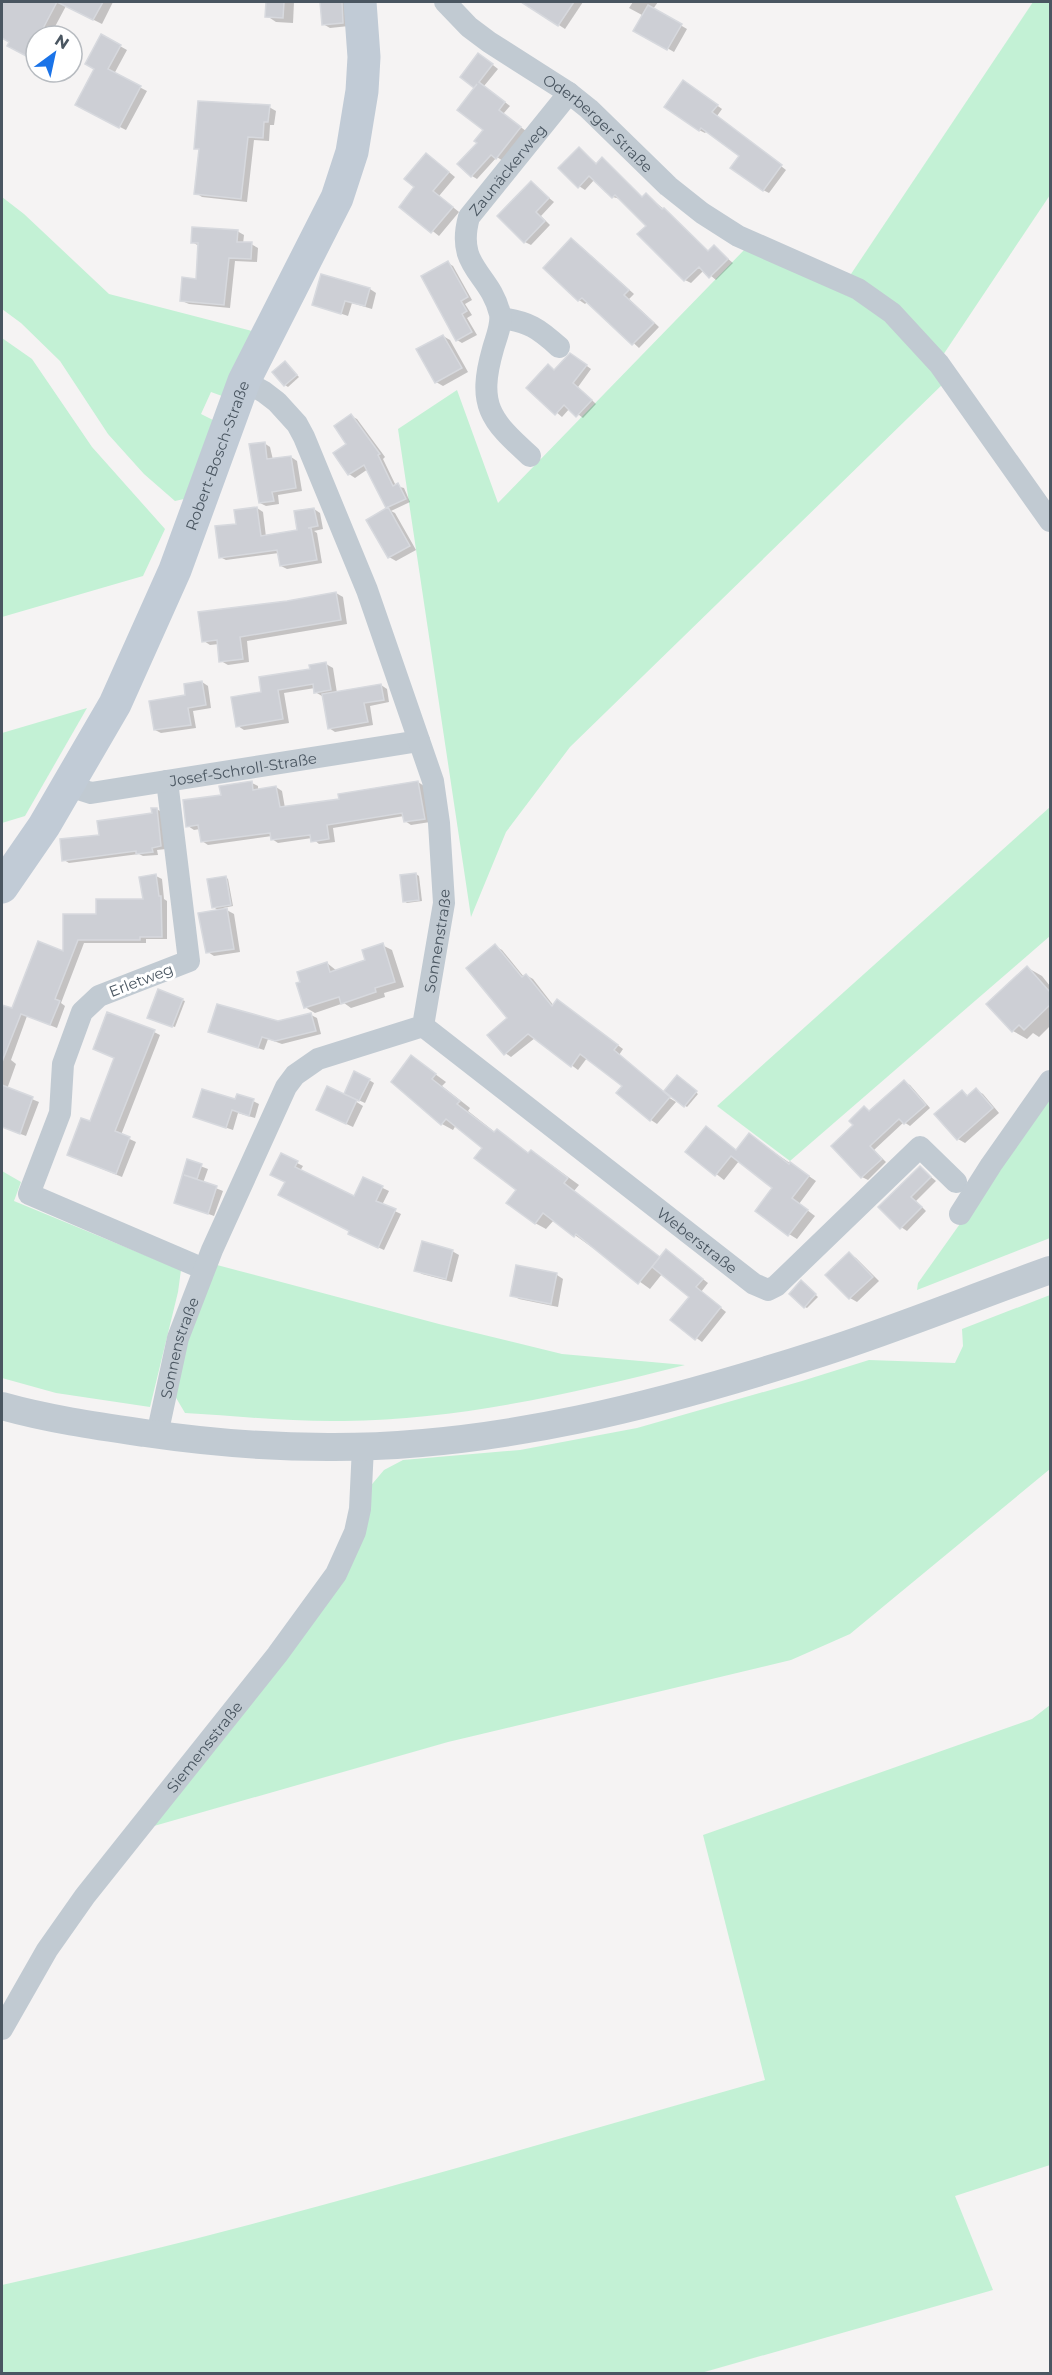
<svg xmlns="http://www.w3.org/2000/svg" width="1052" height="2375" viewBox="0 0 1052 2375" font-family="Montserrat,sans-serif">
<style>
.green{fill:#c3f1d5}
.shadow{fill:#0003}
.building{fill:#cdcfd5;stroke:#d7d9de;stroke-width:1.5}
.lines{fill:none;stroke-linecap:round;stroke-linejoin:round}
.minor{stroke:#c1cad2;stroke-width:22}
.tertiary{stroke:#c1cad2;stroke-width:28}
.secondary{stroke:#c1cbd6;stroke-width:33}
.labels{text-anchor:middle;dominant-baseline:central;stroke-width:6;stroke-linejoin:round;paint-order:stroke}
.street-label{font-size:15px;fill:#4a5661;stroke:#fff}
</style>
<rect width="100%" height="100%" fill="#f5f3f3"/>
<!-- green -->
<g class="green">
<polygon points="1033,2 1050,2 1050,195 937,364 845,283"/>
<polygon points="2,197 24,214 109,294 252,331 222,396 211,392 201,414 213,420 184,499 175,501 144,474 108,434 60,361 21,323 2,309"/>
<polygon points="745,249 881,311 946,381 570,747 506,832 471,917 398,429 457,390 498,503"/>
<polygon points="2,338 32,359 92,447 165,529 143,576 2,617"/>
<polygon points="87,708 25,816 2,823 2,733"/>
<polygon points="1050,807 1050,936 790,1161 717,1106"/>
<polygon points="1050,1097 1050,1238 917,1290 918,1283"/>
<polygon points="2,1171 21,1182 14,1201 181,1270 178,1292 150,1407 56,1393 2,1378"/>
<path d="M217 1265 439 1324 562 1354 685 1365C575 1393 459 1420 344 1421 291 1422 238 1416 185 1413L175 1396 189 1331Z"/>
<polygon points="1050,1295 1050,1469 850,1634 791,1660 448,1742 147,1828 281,1658 368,1489 384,1470 403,1460 520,1450 637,1428 802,1381 869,1360 955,1363 963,1346 962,1329"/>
<path d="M1050 1705V2165L955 2196 993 2290 701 2373H2V2285C258 2228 512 2152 765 2080L703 1835 1032 1719Z"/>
</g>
<!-- shadow -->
<g class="shadow">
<polygon points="2,2 113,2 102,24 66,6 50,36 36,36 36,61 9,46 11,41 2,36"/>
<polygon points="267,2 294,2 293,23 276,22 267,16"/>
<polygon points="321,2 349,2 349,26 330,28 323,24"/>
<polygon points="537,2 583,2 565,29 533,8"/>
<polygon points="633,2 658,2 653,9 687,29 674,52 636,30 642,15 629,8"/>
<polygon points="102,36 127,50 114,74 147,91 126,130 84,109 96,69"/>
<polygon points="484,58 498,69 484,86 510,106 503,114 526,131 503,161 497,157 477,179 472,176 479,143 485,130 476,88"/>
<polygon points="689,85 722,109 717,116 786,170 769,193 763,190 741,155 707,131 705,133 699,130"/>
<polygon points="269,107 276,111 274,125 270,125 269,141 254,140 247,202 202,197 196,193 200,150 196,148"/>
<polygon points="580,149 597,164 602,159 608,163 643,198 646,195 669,213 709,252 714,247 733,263 716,280 704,270 691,283 685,280 639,234 648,225 620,199 613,197 595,179 585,190 579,186"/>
<polygon points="433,159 455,177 439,196 459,212 439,236 401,206 416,187"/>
<polygon points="531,183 554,202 541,216 550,225 531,245 525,242"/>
<polygon points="237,231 244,235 243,244 251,244 258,248 257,262 235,261 230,308 189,304 182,301 198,280 199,246 192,242"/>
<polygon points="577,243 634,294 629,299 659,327 639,348 588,301 585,304 579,300 545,268"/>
<polygon points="448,263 453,266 472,300 465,304 472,315 467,318 477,335 462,343 457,340"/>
<polygon points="370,289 376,293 372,309 352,303 348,316 313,304"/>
<polygon points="443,336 450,340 468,372 443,386 436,382"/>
<polygon points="576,358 591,369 578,387 596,404 583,418 570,408 562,417 528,388 548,366 556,371"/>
<polygon points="285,363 299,377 288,387 285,385"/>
<polygon points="351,416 357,419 385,457 383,459 396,486 404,488 410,502 391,511 395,513 416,550 396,561 389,557 368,520 389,508 368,469 355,478 349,474 335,453 348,444"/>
<polygon points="264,443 270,447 273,460 291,457 297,461 302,491 278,495 279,504 266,506 260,503"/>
<polygon points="257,508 263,512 266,537 299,531 314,509 320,513 323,529 314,531 317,533 322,563 287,569 281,566 279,553 226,560 220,557 238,525"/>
<polygon points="336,593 343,597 347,624 247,641 249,662 228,665 221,661 219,644 210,645 204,641 287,603"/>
<polygon points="326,664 333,668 337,693 381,685 387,689 389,702 370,706 373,725 335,732 329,728 322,696 315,692 315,688 284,693 289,723 244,730 238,726 263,694"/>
<polygon points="202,682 208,686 211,708 193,711 196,728 161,733 155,730"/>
<polygon points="418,782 424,786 430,822 411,825 405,821 404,816 333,828 335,842 319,844 312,838 278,843 272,839 272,836 208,845 202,841 200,829 194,830 188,826 223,796 252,783 258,786 258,790 276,787 282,791 285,808 340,800"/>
<polygon points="156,809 162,812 166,849 157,850 158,855 143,856 139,854 69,863 64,860 100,836 154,814"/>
<polygon points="416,874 419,876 422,901 407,903 404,901"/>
<polygon points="156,876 162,879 164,899 167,901 167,939 146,939 146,943 84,943 61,1003 65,1006 57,1028 27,1016 11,1060 16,1064 7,1089 39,1102 26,1136 2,1127 2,1006 13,1010 97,916 144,901"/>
<polygon points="225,877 228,879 233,906 223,908 234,914 240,952 214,956 208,952 220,911 213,907"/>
<polygon points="382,945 392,950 404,987 384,993 385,997 351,1008 344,1003 315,1013 305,1007 302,983 327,963 337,971 367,961"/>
<polygon points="495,946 502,950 524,977 526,975 533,979 554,1006 564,1005 623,1049 619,1055 664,1092 663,1094 676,1102 657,1124 651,1120 624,1086 587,1058 578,1070 535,1038 511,1057 505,1053 509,1018"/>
<polygon points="1028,968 1042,976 1050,986 1050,1026 1039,1037 1033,1033 1027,1039 1013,1031"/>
<polygon points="182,1000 185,1001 175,1027 152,1019"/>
<polygon points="311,1015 317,1018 321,1034 282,1044 268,1039 264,1050 210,1032 278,1022"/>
<polygon points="154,1032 160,1035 121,1135 136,1142 122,1177 75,1158 91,1123"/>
<polygon points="412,1057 446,1082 442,1086 470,1108 468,1111 496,1133 497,1131 530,1154 542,1158 579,1185 574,1191 661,1258 672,1255 708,1283 701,1292 726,1312 702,1342 672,1320 691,1297 662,1274 650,1289 554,1220 546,1229 535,1223 518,1190 484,1147 456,1125 453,1130 442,1124"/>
<polygon points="677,1077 698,1094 687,1107 665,1092"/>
<polygon points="369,1080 374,1083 365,1103 356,1099 355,1101 363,1106 353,1127 325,1114 352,1100"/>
<polygon points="904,1082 910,1085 930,1108 910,1126 904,1122 874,1150 886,1162 868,1180 862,1177 855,1125 864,1108 871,1112"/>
<polygon points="976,1090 983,1094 999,1113 965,1143 958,1139 936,1114 962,1092 969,1096"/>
<polygon points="236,1101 253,1101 259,1104 255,1118 238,1113 233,1130 195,1117"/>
<polygon points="707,1128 737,1151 749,1135 816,1181 799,1204 815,1216 797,1239 789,1234 774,1188 739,1161 724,1180 688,1152"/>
<polygon points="281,1155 303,1166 300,1171 354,1198 364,1179 389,1191 382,1205 401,1214 384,1250 356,1237 351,1230 287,1182"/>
<polygon points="187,1161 208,1169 203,1183 223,1191 214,1216 176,1202"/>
<polygon points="920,1168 936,1181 916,1201 926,1211 907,1231 901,1227"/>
<polygon points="452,1251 459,1255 452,1282 422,1274 416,1270"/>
<polygon points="849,1254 856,1258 879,1281 857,1302 850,1298 827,1275"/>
<polygon points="557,1275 563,1279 558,1307 519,1299 512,1295"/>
<polygon points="804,1284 818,1297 807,1308 805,1307"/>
</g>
<!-- building -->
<g class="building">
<polygon points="2,2 103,2 93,20 57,2 39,36 36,36 36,42 28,57 7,46 9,42 2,38"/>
<polygon points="266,2 284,2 283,18 265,17"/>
<polygon points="320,2 342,2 343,23 322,25"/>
<polygon points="521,2 574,2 558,26"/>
<polygon points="648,5 682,24 667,50 633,31"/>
<polygon points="101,34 121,45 108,69 141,86 119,128 75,105 94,69 85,64"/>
<polygon points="478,53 493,64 479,82 505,102 499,110 521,127 496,159 491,155 471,177 457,164 477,143 474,141 483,130 457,110 477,84 474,88 460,77"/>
<polygon points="683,80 718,105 712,112 782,165 763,191 730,168 739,156 701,128 699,131 664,107"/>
<polygon points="198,101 270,105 268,122 264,122 263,138 248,137 241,199 194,194 199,149 194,149"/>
<polygon points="579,147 596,164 602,157 642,197 646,193 662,209 664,208 708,251 714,245 728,259 709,278 699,267 684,281 637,234 646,226 615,195 612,198 589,176 578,188 558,168"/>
<polygon points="426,153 449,172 433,191 453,207 431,233 399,207 414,187 404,179"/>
<polygon points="531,181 549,198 536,212 545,221 524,243 497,216"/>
<polygon points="192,227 238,230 237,242 252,242 251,259 229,258 224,305 180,301 182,277 196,279 198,243 191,243"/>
<polygon points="571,238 629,290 624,295 654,323 632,345 582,298 578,301 543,268"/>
<polygon points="448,261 468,297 461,301 467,311 462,314 472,332 456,341 421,276"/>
<polygon points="321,274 370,288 365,306 345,301 341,314 312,305"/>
<polygon points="443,335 462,368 435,383 416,349"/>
<polygon points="570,353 587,365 573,383 592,400 576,417 564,405 555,415 526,388 548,364 554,370"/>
<polygon points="285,361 297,375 284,386 272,372"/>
<polygon points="351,414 380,454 378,455 393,486 398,483 406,499 386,508 364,465 348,475 333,453 346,444 334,426"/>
<polygon points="265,442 267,459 291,456 296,488 272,492 274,501 259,503 249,444"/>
<polygon points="257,507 261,536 297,530 294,511 314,508 318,526 308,528 311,528 317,560 280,566 277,550 219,558 215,526 236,524 234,510"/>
<polygon points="388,507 410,546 388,558 366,520"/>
<polygon points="336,592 341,620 240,637 243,659 219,662 217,640 202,642 198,612 287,601"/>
<polygon points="326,662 331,690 314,693 313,684 278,690 283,719 236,727 231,697 261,692 259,677 310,669 309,665"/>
<polygon points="202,681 206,705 188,708 191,725 154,730 149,701 185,695 184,684"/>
<polygon points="381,684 384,700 364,703 368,722 328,729 322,694"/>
<polygon points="252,781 253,790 276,786 280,807 339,799 338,794 418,781 425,819 404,822 402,813 327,825 329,839 311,842 310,835 271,840 270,833 201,842 198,825 186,827 183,800 221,795 219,786"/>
<polygon points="151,808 157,808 161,846 152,848 153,852 136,854 136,851 62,861 60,839 99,835 97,821 152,813"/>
<polygon points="416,873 419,900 403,902 400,875"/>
<polygon points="156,874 159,896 161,896 162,937 140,937 140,940 78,940 55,999 60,1001 50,1025 21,1014 2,1062 2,1005 12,1008 38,941 63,951 63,914 96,914 96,899 143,899 139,877"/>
<polygon points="226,876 231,905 212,908 207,879"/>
<polygon points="227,908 234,949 206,953 198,913"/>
<polygon points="383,943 395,982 375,988 376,992 341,1004 339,997 304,1008 296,983 300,982 297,972 327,962 330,972 365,960 362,950"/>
<polygon points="495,944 522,977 526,974 552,1006 557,999 618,1045 614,1050 670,1097 650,1121 616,1093 622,1086 580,1054 571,1067 528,1034 504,1055 487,1035 507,1018 466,968"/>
<polygon points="1027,966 1050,992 1050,1005 1024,1030 1019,1025 1012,1032 986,1004"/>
<polygon points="158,989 183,999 172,1027 147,1018"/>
<polygon points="217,1004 278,1021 311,1013 316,1031 275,1041 262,1037 258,1048 208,1032"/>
<polygon points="107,1012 155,1030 115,1131 130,1137 116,1174 67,1155 81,1118 90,1121 114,1058 93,1049"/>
<polygon points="411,1055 436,1074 432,1079 460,1101 457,1104 494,1132 497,1129 528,1153 531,1150 568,1178 564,1183 660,1257 638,1284 576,1234 574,1237 543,1213 535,1224 506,1203 516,1190 474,1158 482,1148 446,1119 441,1125 391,1082"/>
<polygon points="354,1071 370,1079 359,1101 344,1094"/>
<polygon points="677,1075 697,1091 684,1107 664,1091"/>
<polygon points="904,1080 926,1105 904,1124 899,1119 870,1146 882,1159 861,1178 831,1146 853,1125 849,1121 864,1106 869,1111"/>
<polygon points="2,1085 33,1097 20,1134 2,1127"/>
<polygon points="327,1086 357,1100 346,1124 316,1110"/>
<polygon points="976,1088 993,1108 957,1140 934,1114 962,1090 967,1096"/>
<polygon points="202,1089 235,1099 237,1094 254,1099 249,1116 232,1110 226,1128 193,1117"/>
<polygon points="706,1126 736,1150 749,1133 789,1164 790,1162 809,1176 792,1198 808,1210 788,1236 755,1211 772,1188 731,1156 715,1176 685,1152"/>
<polygon points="281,1153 298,1161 295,1167 354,1196 363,1177 383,1186 376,1201 396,1209 378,1248 348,1234 349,1231 278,1195 285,1182 270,1175"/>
<polygon points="187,1159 202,1164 197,1179 184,1175 217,1186 208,1214 174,1203"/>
<polygon points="920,1166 931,1177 911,1197 922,1207 900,1229 878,1207"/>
<polygon points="422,1241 453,1250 446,1279 414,1271"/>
<polygon points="666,1249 703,1279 696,1287 721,1307 695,1340 670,1320 689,1297 652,1267"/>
<polygon points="849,1252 873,1277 849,1299 825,1275"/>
<polygon points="516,1265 557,1273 551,1304 510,1296"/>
<polygon points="801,1280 816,1294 804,1308 789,1294"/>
</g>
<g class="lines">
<!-- minor -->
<g class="minor">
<path id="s1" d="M445 2 469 27 489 42 569 93 589 109 668 186 702 213 738 236 858 289 892 313 939 364 1050 521"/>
<path d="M501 318C529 322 538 328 559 347"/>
<path id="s2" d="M530 456C490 420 477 405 493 349 496 338 502 325 500 314 490 272 455 268 469 217L569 93"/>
<polyline points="167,781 189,961 99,996 82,1012 63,1064 60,1113 29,1194 204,1269"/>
<path id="s3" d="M69 786 91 793 419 741"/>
<path id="s4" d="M423 1026 754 1284 768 1290 776 1286 920 1147 956 1182"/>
<polyline points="960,1214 991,1165 1050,1081"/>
<path id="s5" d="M157 1435 178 1338 212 1250 286 1087 295 1075 318 1059 423 1026 444 903 439 823 433 781 367 590 304 437 297 424 277 402 264 392 244 381"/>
<path id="s6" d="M2 2029 47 1950 85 1896 277 1655 336 1574 355 1532 360 1509 363 1447"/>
</g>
<!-- tertiary -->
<path class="tertiary" d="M2 1406C48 1419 97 1426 145 1433 206 1442 267 1447 328 1447 496 1448 663 1404 821 1353 899 1328 974 1297 1050 1270"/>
<!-- secondary -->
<path class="secondary" id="s7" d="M2 887 44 826 115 704 175 570 244 381 337 198 352 152 362 91 364 57 360 2"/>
</g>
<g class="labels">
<!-- street labels -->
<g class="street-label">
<text stroke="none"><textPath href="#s1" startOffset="196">Oderberger Straße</textPath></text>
<text stroke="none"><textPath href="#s2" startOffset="326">Zaunäckerweg</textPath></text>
<text stroke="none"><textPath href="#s7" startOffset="484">Robert-Bosch-Straße</textPath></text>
<text stroke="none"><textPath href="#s3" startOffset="177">Josef-Schroll-Straße</textPath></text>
<text stroke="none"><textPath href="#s5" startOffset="612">Sonnenstraße</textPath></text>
<text transform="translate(141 980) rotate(-21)">Erletweg</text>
<text stroke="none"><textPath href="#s4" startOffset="348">Weberstraße</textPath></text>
<text stroke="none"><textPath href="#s5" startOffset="90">Sonnenstraße</textPath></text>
<text stroke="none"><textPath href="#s6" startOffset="348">Siemensstraße</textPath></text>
</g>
</g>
<!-- border -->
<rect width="1052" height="2375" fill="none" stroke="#4a5661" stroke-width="6"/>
<!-- north arrow -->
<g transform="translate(54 54) rotate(33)"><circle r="28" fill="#ffffff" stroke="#b7bbc0" stroke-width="1.5"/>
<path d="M0-4.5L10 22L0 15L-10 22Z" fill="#1a73e8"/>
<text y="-9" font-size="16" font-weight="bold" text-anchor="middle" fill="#4a5661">N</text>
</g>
</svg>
